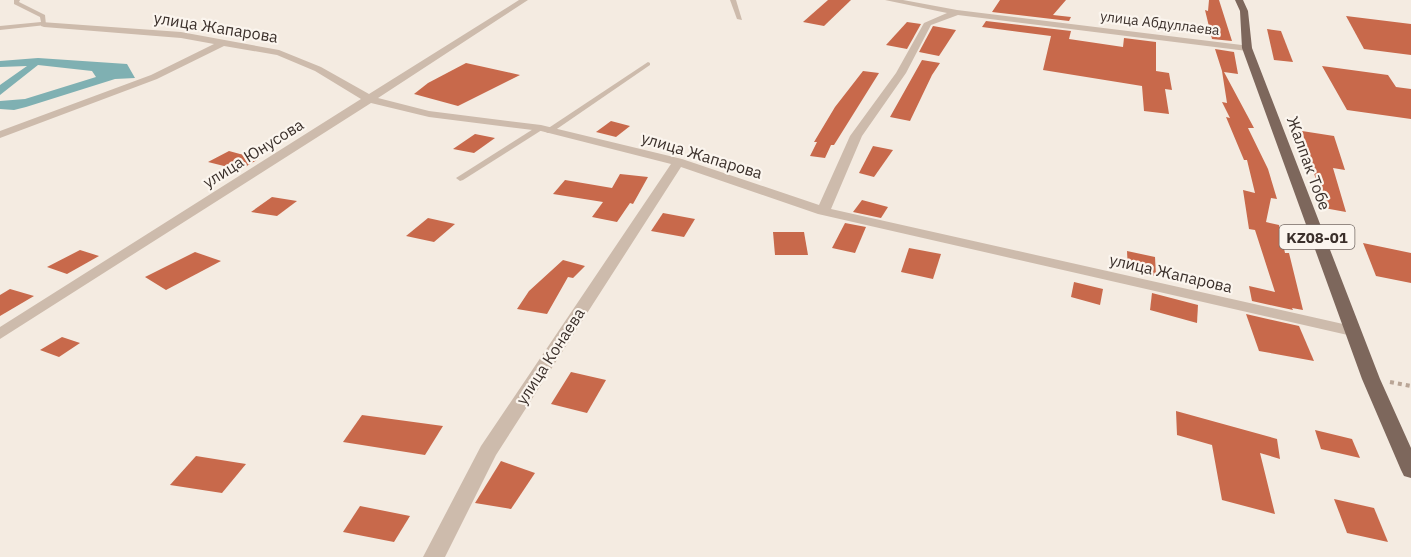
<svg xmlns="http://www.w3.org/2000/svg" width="1411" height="557" viewBox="0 0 1411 557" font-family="'IBM Plex Sans',sans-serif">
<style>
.water{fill:#7fb0b2}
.building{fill:#c8694b}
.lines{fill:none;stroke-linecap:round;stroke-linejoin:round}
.path{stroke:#b9a596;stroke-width:4;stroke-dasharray:4 4;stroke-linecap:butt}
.lane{fill:#cdbbac;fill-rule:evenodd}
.street{fill:#cdbbac;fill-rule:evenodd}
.primary{fill:#7d675c;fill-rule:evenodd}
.labels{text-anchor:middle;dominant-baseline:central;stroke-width:4.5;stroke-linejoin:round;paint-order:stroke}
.far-street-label{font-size:14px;fill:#3b302b;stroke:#fbf5ee}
.shield{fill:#fbf5ee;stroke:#756b66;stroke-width:1.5}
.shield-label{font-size:15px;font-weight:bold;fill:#3b302b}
.street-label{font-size:16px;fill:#3b302b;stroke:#fbf5ee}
</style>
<rect width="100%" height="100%" fill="#f4ebe1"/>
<!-- water -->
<polygon class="water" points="38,58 127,64 135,78 115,79 26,107 14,110 0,109 0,101 25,99 96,77 92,71 38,65 0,95 0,85 27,66 0,67 0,61"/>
<!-- building -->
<g class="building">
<polygon points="828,0 851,0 824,26 803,22"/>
<polygon points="1000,0 1066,0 1053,15 1071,17 1069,21 992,12"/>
<polygon points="1209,0 1219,0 1232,41 1212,39 1205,10 1208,11"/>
<polygon points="1346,16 1411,24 1411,55 1364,49"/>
<polygon points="986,21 1071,31 1069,39 1123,47 1124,38 1156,42 1156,71 1169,73 1172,90 1165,89 1169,114 1144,111 1142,86 1043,70 1051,36 982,27"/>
<polygon points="907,22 921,24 907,49 886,45"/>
<polygon points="933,26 956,30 939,56 919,52"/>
<polygon points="1267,29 1281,31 1293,62 1274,60"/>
<polygon points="1215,49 1234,52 1238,74 1224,72 1254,128 1248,128 1268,169 1277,199 1271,198 1266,222 1279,225 1285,253 1289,253 1303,310 1292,308 1293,310 1252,301 1249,286 1275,292 1255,230 1249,229 1243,190 1255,193 1247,160 1244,160 1226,117 1230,118 1222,102 1227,103 1222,71"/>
<polygon points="922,60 940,63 932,75 910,121 890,117"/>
<polygon points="466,63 520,75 458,106 414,94 428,83"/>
<polygon points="1322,66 1388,75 1396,87 1411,89 1411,119 1347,110"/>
<polygon points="863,71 879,73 834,145 831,145 825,158 810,156 817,142 814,142 835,107"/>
<polygon points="611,121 630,126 616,137 596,132"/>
<polygon points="1302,131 1334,136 1345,170 1333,168 1346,212 1324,208"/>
<polygon points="475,134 495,138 474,153 453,149"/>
<polygon points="873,146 893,150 874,177 859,173"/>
<polygon points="229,151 240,154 260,158 240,170 208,162"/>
<polygon points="620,174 648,177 633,204 630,203 617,222 592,217 603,202 553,194 565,180 612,188"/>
<polygon points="272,197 297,201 277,216 251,212"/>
<polygon points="862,200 888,207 881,218 853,212"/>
<polygon points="663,213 695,219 684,237 651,231"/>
<polygon points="428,218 455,224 434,242 406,236"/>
<polygon points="845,223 866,227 855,253 832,248"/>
<polygon points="773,232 804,232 808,255 775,255"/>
<polygon points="1363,243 1411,253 1411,283 1376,276"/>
<polygon points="909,248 941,254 933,279 901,272"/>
<polygon points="80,250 99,256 67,274 47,267"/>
<polygon points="1127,251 1155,257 1156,276 1128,270"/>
<polygon points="195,252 221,261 166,290 145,277"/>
<polygon points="563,260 585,266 573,278 568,277 547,314 517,309 529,291"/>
<polygon points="1074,282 1103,289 1100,305 1071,297"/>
<polygon points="10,289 34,296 0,316 0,295"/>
<polygon points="1152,293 1198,305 1197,323 1150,310"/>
<polygon points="1246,314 1299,326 1314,361 1259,351"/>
<polygon points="62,337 80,343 59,357 40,350"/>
<polygon points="571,372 606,380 587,413 551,404"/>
<polygon points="1176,411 1277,439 1280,459 1260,453 1275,514 1222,500 1212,445 1177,435"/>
<polygon points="362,415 443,426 425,455 343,442"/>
<polygon points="1315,430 1352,439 1360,458 1321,449"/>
<polygon points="196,456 246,464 222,493 170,485"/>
<polygon points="501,461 535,473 511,509 475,503"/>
<polygon points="1334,499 1374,508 1388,542 1347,533"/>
<polygon points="360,506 410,516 394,542 343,532"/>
</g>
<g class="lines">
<!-- path -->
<polyline class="path" points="1390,382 1411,386"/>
<!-- lane -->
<g class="lane">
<polygon points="14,0 20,0 19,2 45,15 46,25 0,30 0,26 41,22 40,17 14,4"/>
<polygon points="730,0 736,0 742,20 737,19"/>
<polygon points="648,62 650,63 650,65 551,133 548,133 544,131"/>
<polygon points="538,126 544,126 545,128 463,180 460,181 456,178"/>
</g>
<!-- street -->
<polygon class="street" points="519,0 528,0 378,98 429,111 541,125 682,159 819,205 850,136 896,73 924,23 947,13 885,0 903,0 957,10 1250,46 1252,48 1247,51 958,15 931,25 906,73 862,136 831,209 1352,326 1358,327 1360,331 1358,335 1352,336 818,214 681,167 496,455 445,557 423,557 481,446 671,164 541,131 429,117 371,103 0,339 0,327 361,99 315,71 277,55 224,46 157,79 0,138 0,131 151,75 214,44 181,38 44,27 41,26 41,22 181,32 279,50 321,67 369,94"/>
<!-- primary -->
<polygon class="primary" points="1235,0 1243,0 1248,11 1252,48 1380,379 1411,448 1411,478 1404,476 1401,470 1362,379 1242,48 1240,11"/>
</g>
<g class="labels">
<!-- far-street labels -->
<g class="far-street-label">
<text transform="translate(1160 23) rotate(7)">улица Абдуллаева</text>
</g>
<!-- shield labels -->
<rect class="shield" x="1279.5" y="225" width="75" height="24" rx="4.5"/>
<g class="shield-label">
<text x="1317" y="237">KZ08-01</text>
</g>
<!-- street labels -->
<g class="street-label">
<text transform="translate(216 27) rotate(9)">улица Жапарова</text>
<text transform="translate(253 153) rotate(-32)">улица Юнусова</text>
<text transform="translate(702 155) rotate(17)">улица Жапарова</text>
<text transform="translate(1309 163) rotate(70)">Жалпак Тобе</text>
<text transform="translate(1171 273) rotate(13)">улица Жапарова</text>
<text transform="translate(550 356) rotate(-57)">улица Конаева</text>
</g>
</g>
</svg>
